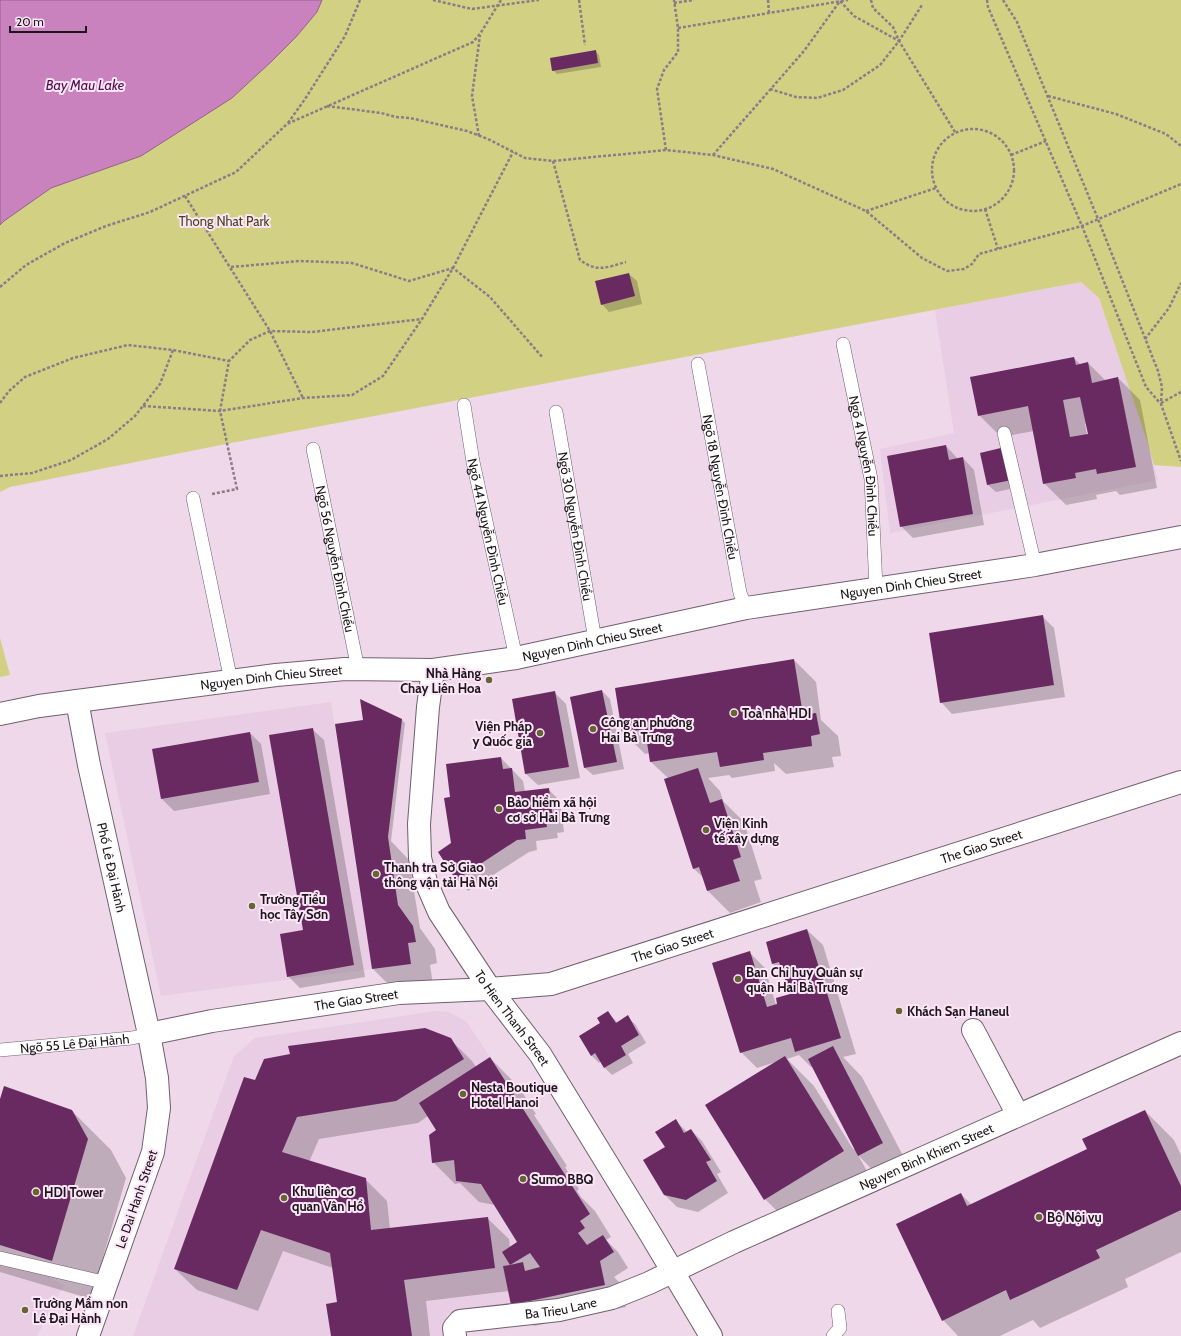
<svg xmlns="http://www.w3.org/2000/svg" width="1181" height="1336" viewBox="0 0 1181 1336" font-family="Cabin,sans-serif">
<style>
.built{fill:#e9cde4}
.green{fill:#d2d083}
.water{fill:#c982be;stroke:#95618d}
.shadow{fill:#0003;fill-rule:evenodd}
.building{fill:#692a62;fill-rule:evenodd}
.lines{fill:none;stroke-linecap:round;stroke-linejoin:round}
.lane-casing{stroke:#725f6e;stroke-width:14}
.street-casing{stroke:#725f6e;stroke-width:24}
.secondary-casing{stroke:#725f6e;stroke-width:24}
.path{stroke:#8b7c88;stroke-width:2.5;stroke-dasharray:3 2;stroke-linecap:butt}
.lane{stroke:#fff;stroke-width:13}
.street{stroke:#fff;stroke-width:22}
.secondary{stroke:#fff;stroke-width:22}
.poi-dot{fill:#666431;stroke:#fbe5f7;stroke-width:1.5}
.labels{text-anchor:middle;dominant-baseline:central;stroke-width:4;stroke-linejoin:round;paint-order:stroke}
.park-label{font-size:13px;fill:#44421b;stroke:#fbe5f7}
.street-label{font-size:13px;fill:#1c151b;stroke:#fbe5f7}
.poi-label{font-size:13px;font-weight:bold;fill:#1c151b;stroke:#fbe5f7;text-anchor:start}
.water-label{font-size:14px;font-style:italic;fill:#4d0d47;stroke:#fbe5f7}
</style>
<rect width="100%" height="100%" fill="#eed8e9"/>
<!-- built -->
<g class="built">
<polygon points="1081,282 1099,298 1148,444 1158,480 890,533 880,449 954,433 935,310"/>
<polygon points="331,702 372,969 161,996 105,733"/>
<polygon points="436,1011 448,1012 466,1021 490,1057 419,1103 436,1130 429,1135 432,1163 454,1160 456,1181 481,1184 517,1242 502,1252 510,1265 511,1305 447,1314 449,1336 133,1336 234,1056 255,1038"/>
<polygon points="0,1258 33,1268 64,1285 37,1336 0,1336"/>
</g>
<!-- green -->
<g class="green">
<polygon points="0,0 1181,0 1181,467 1154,465 1148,444 1099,298 1081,282 231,443 10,487 0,492"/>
<polygon points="0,638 10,675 0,677"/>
</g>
<!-- water -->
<polygon class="water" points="0,0 322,0 317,12 296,37 272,61 232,98 141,156 51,188 4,221 0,225"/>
<!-- shadow -->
<g class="shadow">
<polygon points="595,51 599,55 601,67 557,74 553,70"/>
<polygon points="629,274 637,281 642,304 609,312 602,304"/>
<path d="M1074 358 1081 365 1088 363 1106 381 1118 378 1140 400 1157 488 1120 495 1116 491 1096 495 1097 499 1066 505 1044 483 1034 431 1001 437 979 415ZM1086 423 1089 435H1087L1085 424Z"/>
<polygon points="946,446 958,459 963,458 974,470 984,525 913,538 901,526"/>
<polygon points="981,453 1019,487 996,492 988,485"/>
<polygon points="1042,616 1054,628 1065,697 952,714 941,702"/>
<polygon points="794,660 816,682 821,720 838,736 841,756 832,757 834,767 786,774 774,763 775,771 732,778 729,775 708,778 720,791 723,801 744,822 762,879 754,881 761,902 730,913 708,891 704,878 694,869 668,778 651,762 650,753 645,754 623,732"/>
<polygon points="602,691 610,699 624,769 593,775 585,768"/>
<polygon points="554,692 566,704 580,778 538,785 526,774"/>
<polygon points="401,719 405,723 391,841 409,860 420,928 435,949 437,963 430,965 433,985 395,991 373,969 336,725"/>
<polygon points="312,729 324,740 365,977 300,988 288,976 304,931"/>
<polygon points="250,733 261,744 270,794 174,811 162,799 153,749"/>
<polygon points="501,758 523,781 525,792 548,789 560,801 564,832 557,833 558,838 536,841 537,850 529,852 468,891 457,880 452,843 452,798"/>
<path d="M807 930 823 945 856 1054 843 1057 862 1077 912 1173 887 1185 858 1155 872 1180 794 1228 765 1199 707 1105 776 1062 757 1068 741 1052 749 952 765 968 776 1005 791 995 784 975 773 964 767 942ZM799 1055 811 1067H813L855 1149H853L814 1086 787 1059Z"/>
<polygon points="608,1013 618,1023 627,1017 635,1024 646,1043 628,1054 633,1063 612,1075 604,1067 601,1061 599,1063 591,1055 602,1023"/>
<path d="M450 1039 472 1061 476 1067 490 1058 519 1087 536 1114 534 1115 567 1166 565 1167 579 1189 577 1191 581 1197 595 1211 611 1237 606 1240 618 1252 628 1268 614 1277 621 1284 626 1307 534 1326 512 1304 509 1291 426 1301 430 1336H332L338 1303 333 1268 283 1251 258 1311 197 1290 175 1269 256 1081ZM428 1116 437 1131 433 1162 455 1184 460 1183 479 1202 495 1205 519 1243 510 1248 509 1239 487 1218 390 1229 387 1201 365 1179 309 1162 319 1139 418 1123Z"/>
<polygon points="0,1102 72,1111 111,1150 126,1178 91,1299 0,1272"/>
<polygon points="1145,1111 1174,1140 1181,1155 1181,1252 1125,1279 1128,1287 1040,1328 1033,1320 1000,1336 958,1336 943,1320 961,1194 972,1205 1089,1150"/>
<polygon points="676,1121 687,1132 691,1130 702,1141 721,1172 717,1174 728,1193 698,1212 677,1207 665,1195 666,1147"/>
</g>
<!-- building -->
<g class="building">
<polygon points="596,50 598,63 552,71 550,58"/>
<polygon points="629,273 635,296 601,305 595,281"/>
<path d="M1074 357 1076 365 1088 362 1092 383 1118 377 1136 467 1097 474 1096 469 1075 473 1076 478 1043 484 1028 406 978 416 970 377ZM1080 397 1088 434 1070 437 1063 400Z"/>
<polygon points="946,445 949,460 963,457 973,514 900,527 887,456"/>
<polygon points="1005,447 1012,480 987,485 980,453"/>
<polygon points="1043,615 1054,685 940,703 929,633"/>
<polygon points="794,659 803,715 816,713 820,734 811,736 812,746 763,753 764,760 720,767 717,752 650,762 645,729 622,733 615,688"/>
<polygon points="602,690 617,762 584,768 570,697"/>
<polygon points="555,691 569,767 525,774 512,699"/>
<polygon points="360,699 402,719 388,837 398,905 413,926 416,942 408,943 411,964 372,969 335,724 363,720"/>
<polygon points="313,728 354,965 287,977 280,934 303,930 269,735"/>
<polygon points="250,732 259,782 161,799 152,749"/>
<polygon points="501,757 503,769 512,768 515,792 549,788 553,820 546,821 547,827 525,830 526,839 517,840 456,880 438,852 451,843 444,798 450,797 446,764"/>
<polygon points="698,768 710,803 722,799 741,857 733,860 740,881 707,891 699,867 693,869 664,779"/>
<polygon points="807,929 841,1038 795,1052 791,1038 740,1053 712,963 750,951 767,1007 777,1004 776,998 790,994 779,962 772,964 766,942"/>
<polygon points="608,1011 616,1023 628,1015 639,1035 621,1046 626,1055 604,1068 595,1053 591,1056 579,1036 600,1023 597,1018"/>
<polygon points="425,1028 451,1038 464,1059 396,1101 297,1117 282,1152 366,1178 371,1230 488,1217 495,1268 404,1280 412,1336 331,1336 326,1304 337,1302 330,1253 261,1230 237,1290 174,1269 244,1077 255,1080 264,1059 290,1054 288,1046"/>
<polygon points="833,1046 883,1143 858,1156 808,1059"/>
<polygon points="785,1056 844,1151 764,1200 705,1105"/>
<path d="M490 1057 590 1214 580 1221 585 1228 578 1233 587 1245 603 1235 614 1252 600 1261 605 1285 511 1305 503 1266 510 1265 502 1252 517 1242 481 1184 456 1181 454 1160 432 1163 429 1135 436 1130 419 1103ZM530 1253 540 1267 525 1271 523 1262 510 1265Z"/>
<polygon points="4,1086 72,1110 88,1139 52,1261 0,1245 0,1099"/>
<polygon points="1145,1110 1181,1186 1181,1210 1096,1250 1100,1258 1010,1300 1006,1290 942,1321 896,1224 961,1193 967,1206 1087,1149 1082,1139"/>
<polygon points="676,1119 684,1133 691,1129 711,1160 706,1162 717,1181 686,1200 664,1195 643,1160 665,1147 655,1132"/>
</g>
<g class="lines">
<!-- lane casing -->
<g class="lane-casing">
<g id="lane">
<path id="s1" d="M843 344 871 479 876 588"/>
<path id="s2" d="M698 364 740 593 746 608"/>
<path id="s3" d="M464 405 473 462 516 658"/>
<path id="s4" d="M556 412 595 640"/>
<polyline points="1004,433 1035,565"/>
<path id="s5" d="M313 449 358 669"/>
<polyline points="193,498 231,681"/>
<path id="s6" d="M0 1050 132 1038 149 1034"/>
<polyline points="0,1258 107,1283"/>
<polyline points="833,1336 840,1328 838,1311"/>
</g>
</g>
<!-- street casing -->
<g class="street-casing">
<g id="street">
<path id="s7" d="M490 989 551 984 1181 782"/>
<polyline points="973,1030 1018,1115"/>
<path id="s8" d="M455 1336 454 1328 460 1321 559 1310 612 1298 649 1283 734 1242 1181 1043"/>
</g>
</g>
<!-- secondary casing -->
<g class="secondary-casing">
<g id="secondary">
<path id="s9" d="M433 670 428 707 419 824 420 858 426 882 439 912 490 989 540 1054 651 1235 711 1336"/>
<path id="s10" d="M77 701 89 765 149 1034 157 1078 159 1108 153 1152 88 1336"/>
<path id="s11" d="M0 714 39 706 77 701 276 675 345 669 433 670 516 658 746 608 1035 565 1181 537"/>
<path id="s12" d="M149 1034 212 1021 399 993 490 989"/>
</g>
</g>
<!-- path -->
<g class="path">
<polyline points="433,0 472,9 539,0"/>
<polyline points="579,0 585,45"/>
<polyline points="768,0 769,13"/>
<polyline points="871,0 873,8 893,27 899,41 955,132"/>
<polyline points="987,0 988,7 1082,226 1146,387 1160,403"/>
<polyline points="1003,0 1017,22 1098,219 1158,371 1162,387 1161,404 1181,461"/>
<polyline points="674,3 694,0"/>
<polyline points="678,28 848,0"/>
<polyline points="770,89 796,97 817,98 843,90 880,65 899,41 922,5"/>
<polyline points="1048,96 1116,114 1166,134 1181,146"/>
<polyline points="327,106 381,113 396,117 410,118 467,131 488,139 525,158 553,161 666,150 713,155 773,169 866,211 922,258 947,271 964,269 972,264 979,254 1082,226 1181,184"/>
<polyline points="288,123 305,99 345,36 360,0"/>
<circle cx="973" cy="170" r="41"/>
<polyline points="479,136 472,96 480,35"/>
<polyline points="666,150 657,89 664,70 678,52 678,28 674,0"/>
<polyline points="713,155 804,51 840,1 854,16 899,41"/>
<polyline points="1011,155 1046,141"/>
<path d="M553 161 580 260C598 273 607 267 626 262"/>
<polyline points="185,196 270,331 303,398"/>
<polyline points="985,209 998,249"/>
<polyline points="866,211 936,188"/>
<polyline points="231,267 300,261 352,263 409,281 453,268 490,297 543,358"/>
<polyline points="0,287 26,265 65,243 106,226 150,212 236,172 287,124 473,42 480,34 501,0"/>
<polyline points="1145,339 1169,308 1181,283"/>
<polyline points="0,403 9,391 25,377 73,358 128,345 173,350 229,361"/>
<polyline points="1161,403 1181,392"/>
<polyline points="143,406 220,411 303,398 352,395 383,376 422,319 453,268 513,152"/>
<polyline points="0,476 32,473 71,460 108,439 135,416 160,384 173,350"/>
<polyline points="212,494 237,489 220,411 229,361 250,340 270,331 312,332 422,319"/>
</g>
<!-- lane -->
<use href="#lane" class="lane"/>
<!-- street -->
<use href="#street" class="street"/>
<!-- secondary -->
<use href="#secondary" class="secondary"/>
</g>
<!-- markers -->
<g class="poi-dot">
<circle cx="489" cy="680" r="4"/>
<circle cx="734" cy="713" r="4"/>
<circle cx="593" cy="729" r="4"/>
<circle cx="540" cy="733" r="4"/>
<circle cx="499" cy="809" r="4"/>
<circle cx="706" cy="830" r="4"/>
<circle cx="376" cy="874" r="4"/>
<circle cx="252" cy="906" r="4"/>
<circle cx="738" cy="979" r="4"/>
<circle cx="899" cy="1011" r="4"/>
<circle cx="463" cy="1094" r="4"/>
<circle cx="523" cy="1179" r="4"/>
<circle cx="36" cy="1192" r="4"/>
<circle cx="284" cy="1198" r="4"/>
<circle cx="1039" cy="1217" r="4"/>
<circle cx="25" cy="1310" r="4"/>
</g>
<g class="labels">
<!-- park labels -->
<g class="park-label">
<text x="224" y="221">Thong Nhat Park</text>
</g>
<!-- street labels -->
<g class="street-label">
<text stroke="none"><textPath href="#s1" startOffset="124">Ngõ 4 Nguyễn Đình Chiểu</textPath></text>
<text stroke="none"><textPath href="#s2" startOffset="125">Ngõ 18 Nguyễn Đình Chiểu</textPath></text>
<text stroke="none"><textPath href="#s4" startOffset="116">Ngõ 30 Nguyễn Đình Chiểu</textPath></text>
<text stroke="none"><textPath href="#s3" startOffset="129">Ngõ 44 Nguyễn Đình Chiểu</textPath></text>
<text stroke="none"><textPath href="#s5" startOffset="112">Ngõ 56 Nguyễn Đình Chiểu</textPath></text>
<text stroke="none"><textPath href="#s11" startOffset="922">Nguyen Dinh Chieu Street</textPath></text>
<text stroke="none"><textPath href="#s11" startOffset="598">Nguyen Dinh Chieu Street</textPath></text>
<text stroke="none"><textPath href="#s11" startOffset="274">Nguyen Dinh Chieu Street</textPath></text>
<text stroke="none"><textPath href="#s7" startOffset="513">The Giao Street</textPath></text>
<text stroke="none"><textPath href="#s10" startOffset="170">Phố Lê Đại Hành</textPath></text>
<text stroke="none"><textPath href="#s7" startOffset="189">The Giao Street</textPath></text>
<text stroke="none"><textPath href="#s12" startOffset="210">The Giao Street</textPath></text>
<text stroke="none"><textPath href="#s9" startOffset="375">To Hien Thanh Street</textPath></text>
<text stroke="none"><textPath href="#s6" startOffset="75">Ngõ 55 Lê Đại Hành</textPath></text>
<text stroke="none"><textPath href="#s8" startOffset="516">Nguyen Binh Khiem Street</textPath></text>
<text transform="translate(136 1199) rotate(-71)">Le Dai Hanh Street</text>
<text stroke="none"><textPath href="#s8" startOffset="119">Ba Trieu Lane</textPath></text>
</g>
<!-- poi labels -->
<g class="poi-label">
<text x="481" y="673" text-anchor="end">Nhà Hàng<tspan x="481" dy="15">Chay Liên Hoa</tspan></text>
<text x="742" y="713">Toà nhà HDI</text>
<text x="601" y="722">Công an phường<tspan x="601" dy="15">Hai Bà Trưng</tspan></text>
<text x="532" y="726" text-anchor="end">Viện Pháp<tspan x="532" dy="15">y Quốc gia</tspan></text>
<text x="507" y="802">Bảo hiểm xã hội<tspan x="507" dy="15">cơ sở Hai Bà Trưng</tspan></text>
<text x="714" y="823">Viện Kinh<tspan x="714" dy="15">tế xây dựng</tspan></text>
<text x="384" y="867">Thanh tra Sở Giao<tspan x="384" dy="15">thông vận tải Hà Nội</tspan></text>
<text x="260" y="899">Trường Tiểu<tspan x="260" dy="15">học Tây Sơn</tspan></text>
<text x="746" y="972">Ban Chỉ huy Quân sự<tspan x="746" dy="15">quận Hai Bà Trưng</tspan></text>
<text x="907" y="1011">Khách Sạn Haneul</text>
<text x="471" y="1087">Nesta Boutique<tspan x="471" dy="15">Hotel Hanoi</tspan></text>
<text x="531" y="1179">Sumo BBQ</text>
<text x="292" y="1191">Khu liên cơ<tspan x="292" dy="15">quan Vân Hồ</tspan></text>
<text x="44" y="1192">HDI Tower</text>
<text x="1047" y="1217">Bộ Nội vụ</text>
<text x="33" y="1303">Trường Mầm non<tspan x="33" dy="15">Lê Đại Hành</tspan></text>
</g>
<!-- water labels -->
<g class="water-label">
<text x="85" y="85">Bay Mau Lake</text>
</g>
</g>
<!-- scale -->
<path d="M10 26v6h76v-6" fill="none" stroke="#1c151b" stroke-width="2"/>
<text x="16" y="26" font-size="12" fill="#1c151b" stroke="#fbe5f7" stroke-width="3" paint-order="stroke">20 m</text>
</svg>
